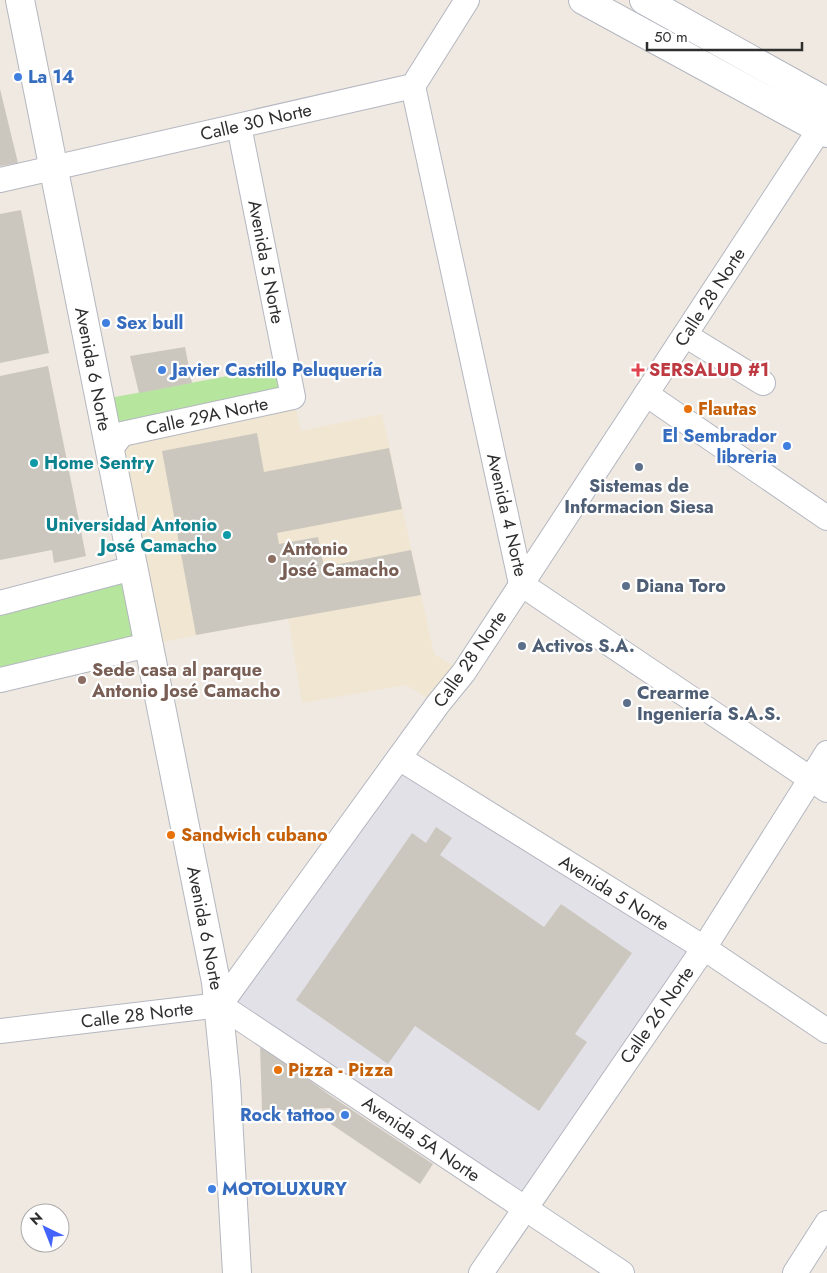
<svg xmlns="http://www.w3.org/2000/svg" width="827" height="1273" viewBox="0 0 827 1273" font-family="Jost,sans-serif">
<style>
.industrial{fill:#e3e1e8}
.education{fill:#f0e6d1}
.green{fill:#b6e59e}
.building{fill:#cbc7bf}
.lines{fill:none;stroke-linecap:round;stroke-linejoin:round}
.street-casing{stroke:#b4b7c1;stroke-width:26}
.secondary-casing{stroke:#b4b7c1;stroke-width:30}
.street{stroke:#fff;stroke-width:24}
.secondary{stroke:#fff;stroke-width:28}
.shop-dot{fill:#3f7fe0;stroke:#fff;stroke-width:2}
.health-dot{fill:#e0444e;stroke:#fff;stroke-width:2}
.food-dot{fill:#e8710a;stroke:#fff;stroke-width:2}
.culture-dot{fill:#0f9aa8;stroke:#fff;stroke-width:2}
.service-dot{fill:#5c6f8a;stroke:#fff;stroke-width:2}
.education-dot{fill:#8d6e63;stroke:#fff;stroke-width:2}
.labels{text-anchor:middle;dominant-baseline:central;stroke-width:4.5;stroke-linejoin:round;paint-order:stroke}
.shop-label{font-size:18px;font-weight:bold;fill:#366cbe;stroke:#fff;text-anchor:start}
.street-label{font-size:18px;fill:#2e2e2e;stroke:#fff}
.health-label{font-size:18px;font-weight:bold;fill:#be3a42;stroke:#fff;text-anchor:start}
.food-label{font-size:18px;font-weight:bold;fill:#c56008;stroke:#fff;text-anchor:start}
.culture-label{font-size:18px;font-weight:bold;fill:#0d838f;stroke:#fff;text-anchor:start}
.service-label{font-size:18px;font-weight:bold;fill:#4e5e75;stroke:#fff;text-anchor:start}
.education-label{font-size:18px;font-weight:bold;fill:#785e54;stroke:#fff;text-anchor:start}
</style>
<rect width="100%" height="100%" fill="#efe9e1"/>
<!-- industrial -->
<polygon class="industrial" points="399,758 704,948 526,1209 220,1005"/>
<!-- education -->
<polygon class="education" points="293,397 301,431 382,414 434,654 464,672 438,704 406,685 302,703 288,617 148,645 109,451 122,434"/>
<!-- green -->
<g class="green">
<polygon points="287,365 293,397 122,434 99,400"/>
<polygon points="133,568 148,645 0,680 0,603"/>
</g>
<!-- building -->
<g class="building">
<polygon points="0,89 18,163 0,166"/>
<polygon points="21,210 49,353 0,363 0,214"/>
<polygon points="185,347 192,383 139,393 130,356"/>
<polygon points="48,366 86,556 54,563 52,550 0,560 0,376"/>
<polygon points="257,433 264,472 389,448 402,509 277,533 279,544 318,537 324,567 411,550 421,595 196,635 162,451"/>
<polygon points="436,827 452,838 440,855 544,927 561,904 632,953 575,1034 587,1042 539,1111 415,1026 388,1064 296,1000 412,833 426,843"/>
<polygon points="260,1044 331,1096 433,1164 420,1184 331,1124 331,1108 262,1111"/>
</g>
<g class="lines">
<!-- street casing -->
<g class="street-casing">
<g id="street">
<polyline points="413,86 521,584 827,790"/>
<polyline points="0,180 413,86 467,0"/>
<polyline points="685,335 763,383"/>
<polyline points="646,394 827,518"/>
<polyline points="109,451 122,434 293,397 239,126"/>
<polyline points="0,603 133,568"/>
<polyline points="0,680 148,645"/>
<polyline points="399,758 704,948 827,1031"/>
<polyline points="220,1005 622,1273"/>
<polyline points="0,1031 220,1005 438,704 464,672 827,118"/>
<polyline points="481,1273 704,948 827,753"/>
<polyline points="795,1273 827,1223"/>
</g>
</g>
<!-- secondary casing -->
<g class="secondary-casing">
<g id="secondary">
<polyline points="20,0 216,982 226,1082 237,1273"/>
<polyline points="583,0 827,133"/>
<polyline points="644,0 827,102"/>
</g>
</g>
<!-- street -->
<use href="#street" class="street"/>
<!-- secondary -->
<use href="#secondary" class="secondary"/>
</g>
<!-- markers -->
<g class="shop-dot">
<circle cx="18" cy="77" r="5"/>
<circle cx="106" cy="323" r="5"/>
<circle cx="162" cy="370" r="5"/>
<circle cx="787" cy="446" r="5"/>
<circle cx="345" cy="1115" r="5"/>
<circle cx="212" cy="1189" r="5"/>
</g>
<path class="health-dot" d="M635.5 362.5h5v5h5v5h-5v5h-5v-5h-5v-5h5z"/>
<g class="food-dot">
<circle cx="688" cy="409" r="5"/>
<circle cx="171" cy="835" r="5"/>
<circle cx="278" cy="1070" r="5"/>
</g>
<g class="culture-dot">
<circle cx="34" cy="463" r="5"/>
<circle cx="227" cy="535" r="5"/>
</g>
<g class="service-dot">
<circle cx="639" cy="467" r="5"/>
<circle cx="626" cy="586" r="5"/>
<circle cx="522" cy="646" r="5"/>
<circle cx="627" cy="703" r="5"/>
</g>
<g class="education-dot">
<circle cx="272" cy="559" r="5"/>
<circle cx="82" cy="680" r="5"/>
</g>
<g class="labels">
<!-- shop labels -->
<g class="shop-label">
<text x="28" y="77">La 14</text>
<text x="116" y="323">Sex bull</text>
<text x="172" y="370">Javier Castillo Peluquería</text>
<text x="777" y="436" text-anchor="end">El Sembrador<tspan x="777" dy="21">libreria</tspan></text>
<text x="335" y="1115" text-anchor="end">Rock tattoo</text>
<text x="222" y="1189">MOTOLUXURY</text>
</g>
<!-- street labels -->
<g class="street-label">
<text transform="translate(256 122) rotate(-13)">Calle 30 Norte</text>
<text transform="translate(266 262) rotate(79)">Avenida 5 Norte</text>
<text transform="translate(710 297) rotate(-57)">Calle 28 Norte</text>
<text transform="translate(93 369) rotate(79)">Avenida 6 Norte</text>
<text transform="translate(207 416) rotate(-12)">Calle 29A Norte</text>
<text transform="translate(507 515) rotate(77)">Avenida 4 Norte</text>
<text transform="translate(470 659) rotate(-55)">Calle 28 Norte</text>
<text transform="translate(614 893) rotate(32)">Avenida 5 Norte</text>
<text transform="translate(205 928) rotate(79)">Avenida 6 Norte</text>
<text transform="translate(137 1015) rotate(-7)">Calle 28 Norte</text>
<text transform="translate(657 1015) rotate(-55)">Calle 26 Norte</text>
<text transform="translate(421 1139) rotate(34)">Avenida 5A Norte</text>
</g>
<!-- health labels -->
<g class="health-label">
<text x="649" y="370">SERSALUD #1</text>
</g>
<!-- food labels -->
<g class="food-label">
<text x="698" y="409">Flautas</text>
<text x="181" y="835">Sandwich cubano</text>
<text x="288" y="1070">Pizza - Pizza</text>
</g>
<!-- culture labels -->
<g class="culture-label">
<text x="44" y="463">Home Sentry</text>
<text x="217" y="525" text-anchor="end">Universidad Antonio<tspan x="217" dy="21">José Camacho</tspan></text>
</g>
<!-- service labels -->
<g class="service-label">
<text x="639" y="486" text-anchor="middle">Sistemas de<tspan x="639" dy="21">Informacion Siesa</tspan></text>
<text x="636" y="586">Diana Toro</text>
<text x="532" y="646">Activos S.A.</text>
<text x="637" y="693">Crearme<tspan x="637" dy="21">Ingeniería S.A.S.</tspan></text>
</g>
<!-- education labels -->
<g class="education-label">
<text x="282" y="549">Antonio<tspan x="282" dy="21">José Camacho</tspan></text>
<text x="92" y="670">Sede casa al parque<tspan x="92" dy="21">Antonio José Camacho</tspan></text>
</g>
</g>
<!-- north arrow -->
<g transform="translate(45 1228) rotate(317)"><circle r="24" fill="#ffffff" stroke="#ababab"/>
<path d="M0-4L9 19L0 12L-9 19Z" fill="#4264fb"/>
<text y="-8" font-size="14" font-weight="bold" text-anchor="middle" fill="#2e2e2e">N</text>
</g>
<!-- scale -->
<path d="M647 42v8h155v-8" fill="none" stroke="#2e2e2e" stroke-width="2.5"/>
<text x="654" y="42" font-size="15" fill="#2e2e2e" stroke="#ffffff" stroke-width="4" paint-order="stroke">50 m</text>
</svg>
